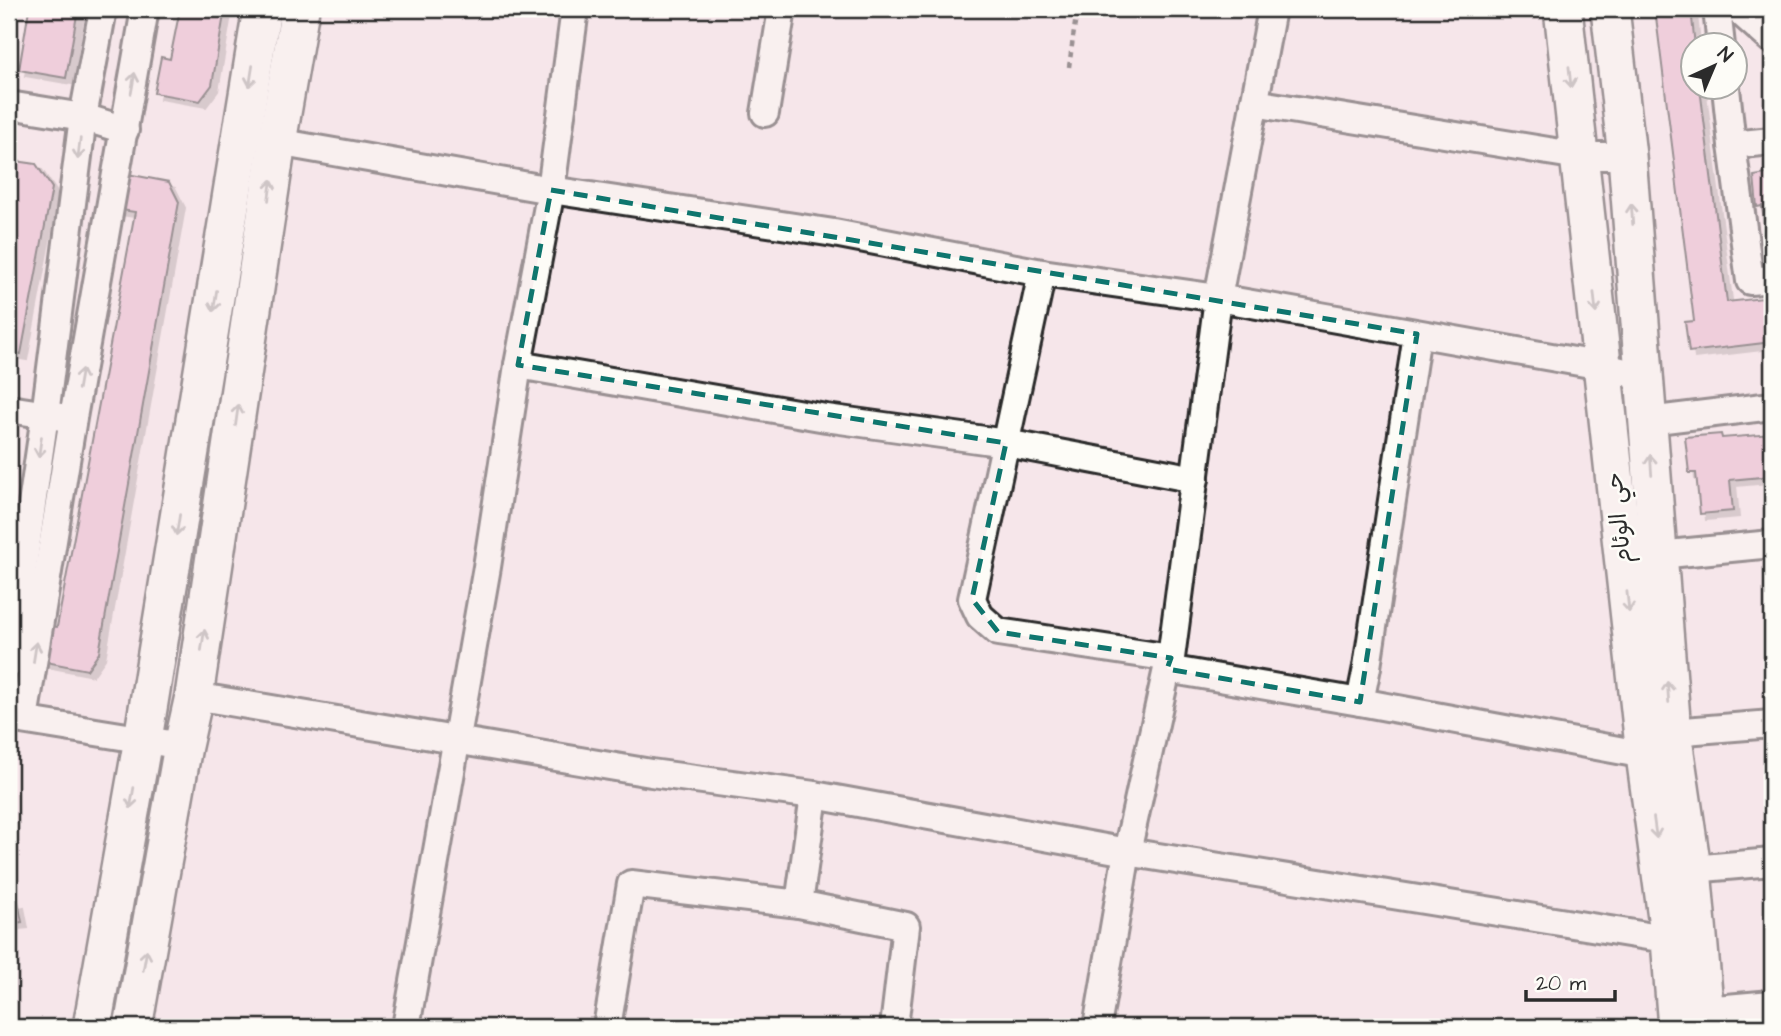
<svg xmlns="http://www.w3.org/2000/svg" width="1781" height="1036" viewBox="0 0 1781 1036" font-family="'Architects Daughter','Playpen Sans Arabic',sans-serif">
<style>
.building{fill:#e6b1cb;stroke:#2b2b2b;stroke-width:2;filter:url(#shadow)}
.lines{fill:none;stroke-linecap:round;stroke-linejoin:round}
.street-casing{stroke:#2b2b2b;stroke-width:32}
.secondary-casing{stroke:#2b2b2b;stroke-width:42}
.path{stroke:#2b2b2b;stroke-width:4.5;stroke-dasharray:5 5;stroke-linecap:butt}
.street{stroke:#fdfcf7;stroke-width:26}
.secondary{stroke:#fdfcf7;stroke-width:37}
.oneway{stroke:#9e9e9b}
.marked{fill:none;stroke:#0f766e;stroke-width:5;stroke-dasharray:14 9;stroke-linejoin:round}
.labels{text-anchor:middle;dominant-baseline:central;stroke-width:5;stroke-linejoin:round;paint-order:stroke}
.street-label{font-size:23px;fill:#2b2b2b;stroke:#fdfcf7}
</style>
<defs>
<filter id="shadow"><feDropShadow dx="6" dy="6" stdDeviation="0" flood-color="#0004"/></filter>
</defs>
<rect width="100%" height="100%" fill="#f6e6ea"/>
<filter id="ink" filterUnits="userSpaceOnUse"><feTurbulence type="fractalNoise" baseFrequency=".0143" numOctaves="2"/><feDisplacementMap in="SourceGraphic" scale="14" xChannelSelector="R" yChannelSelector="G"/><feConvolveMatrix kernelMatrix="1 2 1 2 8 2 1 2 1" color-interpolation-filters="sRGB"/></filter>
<g filter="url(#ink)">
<!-- building -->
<g class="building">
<polygon points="29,9 78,9 66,78 19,70"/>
<polygon points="180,9 225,9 212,85 200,101 154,93 161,57 170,59"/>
<polygon points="1655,9 1691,9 1695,46 1694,88 1700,88 1727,302 1772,297 1772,342 1689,352 1685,322 1694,321"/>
<polygon points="9,160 36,164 52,188 21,354 9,352"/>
<polygon points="122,173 169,182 179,202 99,653 87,670 41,661 48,626 57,627 135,212 115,209"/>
<polygon points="1772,173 1772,262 1769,263 1762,206 1757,207 1754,176"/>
<polygon points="1721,434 1722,438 1772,434 1772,476 1730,480 1733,511 1700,514 1696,473 1689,473 1685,437"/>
<polygon points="9,879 13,903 18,902 22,922 12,923 9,950"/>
</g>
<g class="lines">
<!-- street casing -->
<g class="street-casing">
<g id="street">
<polyline points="1717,9 1721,46"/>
<polyline points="1737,9 1772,40"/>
<polyline points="1726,88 1732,145"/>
<polyline points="1254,103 1579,156 1627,156"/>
<polyline points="9,105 83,117 125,130"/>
<polyline points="765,113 782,9"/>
<polyline points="1772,141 1732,145 1750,281 1772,279"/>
<polyline points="277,142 551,190 834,233 1042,273 1218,298 1602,366 1644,377"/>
<polyline points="1042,273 972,599 980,616 998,632 1171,658"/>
<polyline points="518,365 826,418 1006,443 1195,479"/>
<polyline points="9,409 61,417"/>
<polyline points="1648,421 1772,406"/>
<polyline points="1658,555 1772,544"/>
<polyline points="9,664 45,415 83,117 103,9"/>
<polyline points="1167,669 1360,702 1367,667 1417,334"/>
<polyline points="194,696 651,773 814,795 1127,852 1684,942"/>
<polyline points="1360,702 1645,755 1672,732 1772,724"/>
<polyline points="9,718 183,746"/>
<polyline points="24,719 73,418 145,9"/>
<polyline points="1692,869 1772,862"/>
<polyline points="799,904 814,795"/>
<polyline points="1704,1010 1772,1004"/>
<polyline points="406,1027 487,567 518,365 551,190 575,9"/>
<polyline points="607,1027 631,884 799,904 906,926 894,1027"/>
<polyline points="1097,1027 1127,852 1167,669 1171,658 1218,298 1272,9"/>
</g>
</g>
<!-- secondary casing -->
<g class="secondary-casing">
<g id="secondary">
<polyline points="1563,9 1645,755 1670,940 1677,1027"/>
<polyline points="1610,9 1627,156 1672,732 1692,869 1706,1027"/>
<polyline points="92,1027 143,739 262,9"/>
<polyline points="133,1027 183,746 194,696 277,142 300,9"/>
</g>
</g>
<!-- path -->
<polyline class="path" points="1069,67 1077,9"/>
<!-- street -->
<use href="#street" class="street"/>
<!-- secondary -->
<use href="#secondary" class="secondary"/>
</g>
<!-- one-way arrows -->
<defs><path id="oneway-shaft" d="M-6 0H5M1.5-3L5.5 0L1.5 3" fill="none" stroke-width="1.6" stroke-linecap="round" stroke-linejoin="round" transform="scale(1.75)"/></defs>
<g class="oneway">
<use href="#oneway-shaft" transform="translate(251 76) rotate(99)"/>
<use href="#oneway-shaft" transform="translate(1570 77) rotate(84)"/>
<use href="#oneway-shaft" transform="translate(133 83) rotate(-80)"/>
<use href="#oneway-shaft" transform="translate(79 149) rotate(97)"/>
<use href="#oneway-shaft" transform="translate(270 190) rotate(-82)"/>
<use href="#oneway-shaft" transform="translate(1632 214) rotate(-94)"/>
<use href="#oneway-shaft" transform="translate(215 301) rotate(99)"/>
<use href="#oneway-shaft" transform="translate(1595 303) rotate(84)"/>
<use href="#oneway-shaft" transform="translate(80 379) rotate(-80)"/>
<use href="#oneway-shaft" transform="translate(237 415) rotate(-82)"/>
<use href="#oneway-shaft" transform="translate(40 447) rotate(98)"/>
<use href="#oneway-shaft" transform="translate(1651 465) rotate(-94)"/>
<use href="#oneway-shaft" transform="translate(178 525) rotate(99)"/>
<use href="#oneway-shaft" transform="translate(1628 602) rotate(84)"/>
<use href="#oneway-shaft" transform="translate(203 640) rotate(-81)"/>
<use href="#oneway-shaft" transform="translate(35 652) rotate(-81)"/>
<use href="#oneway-shaft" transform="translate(1668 692) rotate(-94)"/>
<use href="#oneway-shaft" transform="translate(132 798) rotate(100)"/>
<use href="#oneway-shaft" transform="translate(1655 828) rotate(82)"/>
<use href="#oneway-shaft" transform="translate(145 960) rotate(-80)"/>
</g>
</g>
<!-- marked area -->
<path d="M0 0H1781V1036H0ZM551 190 1417 334 1360 702 1167 669 1171 658 998 632 972 599 1006 443 518 365Z" fill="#f6e6ea" fill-opacity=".55" fill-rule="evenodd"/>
<path class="marked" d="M551 190 1417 334 1360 702 1167 669 1171 658 998 632 972 599 1006 443 518 365Z"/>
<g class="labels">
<!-- street labels -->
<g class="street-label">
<text transform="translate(1619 518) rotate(-96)">حي الوئام</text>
</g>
</g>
<!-- margin -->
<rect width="1781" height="1036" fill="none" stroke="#fdfcf7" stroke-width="35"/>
<rect x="18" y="18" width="1746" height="1001" fill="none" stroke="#2b2b2b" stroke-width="2.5" filter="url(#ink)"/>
<!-- north arrow -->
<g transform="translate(1714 66) rotate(44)"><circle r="33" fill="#fdfcf7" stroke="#a9a8a5" stroke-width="2"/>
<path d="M0-5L12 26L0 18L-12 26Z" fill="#2b2b2b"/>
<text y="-10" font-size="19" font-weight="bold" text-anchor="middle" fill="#2b2b2b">N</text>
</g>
<!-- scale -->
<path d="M1526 990v10h89v-10" fill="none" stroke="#2b2b2b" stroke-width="3.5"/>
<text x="1536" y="990" font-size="21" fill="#2b2b2b" stroke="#fdfcf7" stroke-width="5" paint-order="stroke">20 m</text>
</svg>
